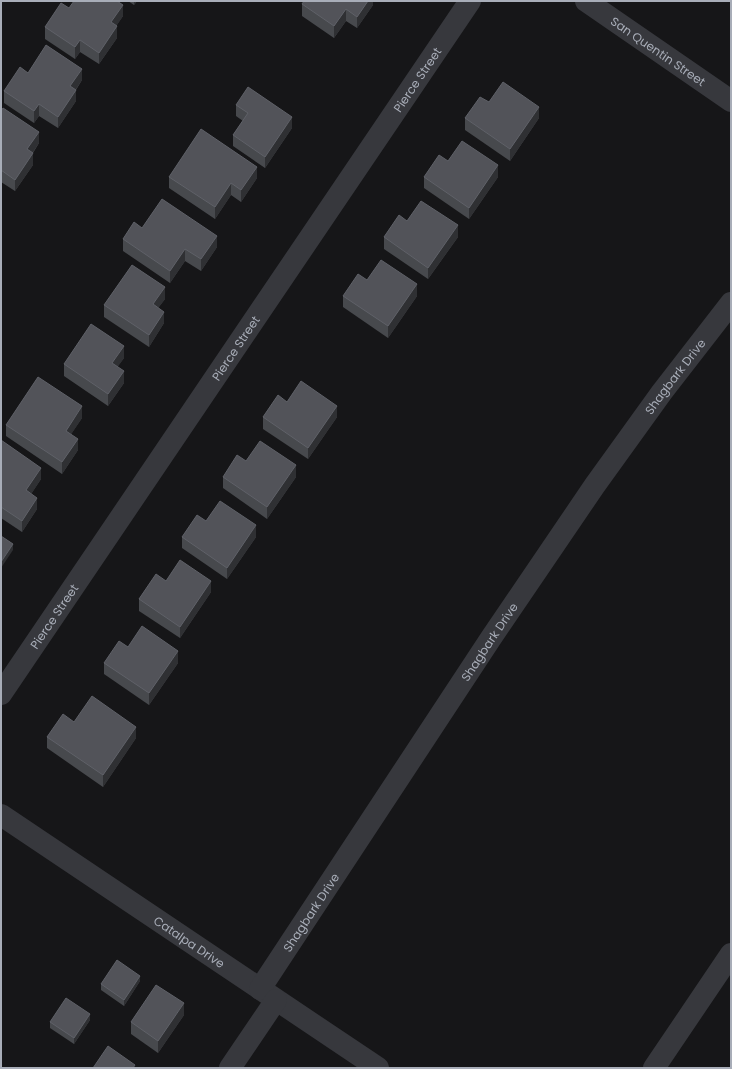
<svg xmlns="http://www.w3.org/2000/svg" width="732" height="1069" viewBox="0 0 732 1069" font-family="Poppins,sans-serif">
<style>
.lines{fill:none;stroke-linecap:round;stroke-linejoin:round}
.minor{stroke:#37383d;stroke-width:22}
.wall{fill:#47494d}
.shaded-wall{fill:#2f3033}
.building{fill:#525359;stroke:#5f6168}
.labels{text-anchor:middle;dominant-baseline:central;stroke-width:3.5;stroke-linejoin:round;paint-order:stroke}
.street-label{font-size:12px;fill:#a8adb8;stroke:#111113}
</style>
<rect width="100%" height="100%" fill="#161618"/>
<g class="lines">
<!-- minor -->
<g class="minor">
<path id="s1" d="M586 1 731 101"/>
<path id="s2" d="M1 694 470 1"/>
<path id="s3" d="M1 815 378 1068"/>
<path id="s4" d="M260 989 491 638 595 485 662 392 731 303"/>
<polyline points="230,1068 276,1000"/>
<polyline points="654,1068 731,954"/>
</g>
</g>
<!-- wall -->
<g class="wall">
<polygon points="128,1 137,1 134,5"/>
<polygon points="373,1 373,5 357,28 346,21 334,38 302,16 302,4"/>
<polygon points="69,8 123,16 116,26 117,38 99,64 80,52 75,59 45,39 45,27"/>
<polygon points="28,73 82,80 76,90 76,101 58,128 39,116 34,123 4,103 4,91"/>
<polygon points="489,102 539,118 510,161 465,130 465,118"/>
<polygon points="236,105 292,128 265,168 233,146 233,135 243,121 236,116"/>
<polygon points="1,111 39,143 33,153 33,165 15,191 1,182"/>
<polygon points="448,161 498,177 469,219 424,188 424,177"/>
<polygon points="169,177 257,178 241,202 231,195 215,219 169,188"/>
<polygon points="407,221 458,237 428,279 384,249 384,237"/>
<polygon points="142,228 217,247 201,271 185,261 170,283 123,251 123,239"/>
<polygon points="343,296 417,296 388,338 343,307"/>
<polygon points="165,299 158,308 164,323 149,347 104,317 104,305"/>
<polygon points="124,358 117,367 124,383 108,406 64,376 64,364"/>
<polygon points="287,402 337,417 308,459 263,429 263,417"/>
<polygon points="82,418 71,434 78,450 62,474 6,436 6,425"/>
<polygon points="1,440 41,479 31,494 37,509 22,532 1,518"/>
<polygon points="223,477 296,477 267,519 223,488"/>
<polygon points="206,521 256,537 227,579 182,548 182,537"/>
<polygon points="166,581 211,592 180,638 139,611 139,599"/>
<polygon points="128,647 178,663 149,705 104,674 104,663"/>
<polygon points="74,722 136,738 103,787 47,748 47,737"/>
<polygon points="140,981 124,1006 101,990 101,984"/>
<polygon points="184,1015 158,1053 131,1034 131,1022"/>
<polygon points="90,1020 74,1044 50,1028 50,1022"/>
</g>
<!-- shaded-wall -->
<g class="shaded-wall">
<polygon points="134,1 137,1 134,5"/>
<polygon points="368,1 373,1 373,5 357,28 357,17"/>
<polygon points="123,5 123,16 111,34 111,22"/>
<polygon points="346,9 346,21 334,38 334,26"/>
<polygon points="117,26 117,38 99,64 99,53"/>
<polygon points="80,40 80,52 75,59 75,47"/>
<polygon points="82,69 82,80 70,98 70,86"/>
<polygon points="76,90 76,101 58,128 58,117"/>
<polygon points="39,104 39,116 34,123 34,111"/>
<polygon points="539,107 539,118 510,161 510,149"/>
<polygon points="292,117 292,128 265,168 265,157"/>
<polygon points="39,132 39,143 27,161 27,149"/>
<polygon points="33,153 33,165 15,191 15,180"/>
<polygon points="498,165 498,177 469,219 469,208"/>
<polygon points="257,167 257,178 241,202 241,190"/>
<polygon points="231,183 231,195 215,219 215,207"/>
<polygon points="458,225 458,237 428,279 428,268"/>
<polygon points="217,236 217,247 201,271 201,259"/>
<polygon points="185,249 185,261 170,283 170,271"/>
<polygon points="417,284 417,296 388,338 388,326"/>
<polygon points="165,287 165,299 153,315 153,304"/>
<polygon points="164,312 164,323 149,347 149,335"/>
<polygon points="124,346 124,358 112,375 112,363"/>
<polygon points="124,371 124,383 108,406 108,394"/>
<polygon points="82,406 82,418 66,442 66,431"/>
<polygon points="337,406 337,417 308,459 308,448"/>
<polygon points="78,439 78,450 62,474 62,462"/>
<polygon points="296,465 296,477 267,519 267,507"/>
<polygon points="41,468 41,479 26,502 26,490"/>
<polygon points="37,498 37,509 22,532 22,521"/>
<polygon points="256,525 256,537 227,579 227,568"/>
<polygon points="13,544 13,550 1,568 1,562"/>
<polygon points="211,581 211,592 180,638 180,627"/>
<polygon points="178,651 178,663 149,705 149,693"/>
<polygon points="136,727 136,738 103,787 103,775"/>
<polygon points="140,976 140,981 124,1006 124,1000"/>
<polygon points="184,1003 184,1015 158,1053 158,1041"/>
<polygon points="90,1014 90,1020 74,1044 74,1038"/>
</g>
<!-- building -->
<g class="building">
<polygon points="74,1 117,1 123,5 111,22 117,26 99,53 80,40 75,47 45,27 61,3 69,8"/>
<polygon points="304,1 368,1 357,17 346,9 334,26 302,4"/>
<polygon points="46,45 82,69 70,86 76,90 58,117 39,104 34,111 4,91 20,67 28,73"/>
<polygon points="503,82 539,107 510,149 465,118 480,97 489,102"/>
<polygon points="248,87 292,117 265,157 233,135 248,113 236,105"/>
<polygon points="3,108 39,132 27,149 33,153 15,180 1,170 1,111"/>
<polygon points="201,129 257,167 241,190 231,183 215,207 169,177"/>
<polygon points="462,141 498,165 469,208 424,177 439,155 448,161"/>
<polygon points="162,199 217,236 201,259 185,249 170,271 123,239 134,222 142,228"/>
<polygon points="421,201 458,225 428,268 384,237 399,215 407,221"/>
<polygon points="381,260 417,284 388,326 343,296 358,274 367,280"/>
<polygon points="132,265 165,287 153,304 164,312 149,335 104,305"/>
<polygon points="91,324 124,346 112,363 124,371 108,394 64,364"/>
<polygon points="38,377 82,406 66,431 78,439 62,462 6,425"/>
<polygon points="301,381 337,406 308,448 263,417 278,395 287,402"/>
<polygon points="1,440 41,468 26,490 37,498 22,521 1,507"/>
<polygon points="260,441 296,465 267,507 223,477 237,455 246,461"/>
<polygon points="220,501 256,525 227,568 182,537 197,515 206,521"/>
<polygon points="1,536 13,544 1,562"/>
<polygon points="180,560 211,581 180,627 139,599 156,574 166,581"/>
<polygon points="142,626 178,651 149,693 104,663 119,641 128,647"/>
<polygon points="92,696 136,727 103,775 47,737 63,714 74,722"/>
<polygon points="117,960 140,976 124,1000 101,984"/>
<polygon points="156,985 184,1003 158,1041 131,1022"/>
<polygon points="66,998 90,1014 74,1038 50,1022"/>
<polygon points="108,1046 135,1065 133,1068 93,1068"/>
</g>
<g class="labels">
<!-- street labels -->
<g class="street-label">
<text stroke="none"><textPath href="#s1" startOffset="88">San Quentin Street</textPath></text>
<text stroke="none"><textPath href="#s2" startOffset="742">Pierce Street</textPath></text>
<text stroke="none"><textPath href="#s2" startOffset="418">Pierce Street</textPath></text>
<text stroke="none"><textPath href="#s4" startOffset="740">Shagbark Drive</textPath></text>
<text stroke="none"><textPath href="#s2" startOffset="94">Pierce Street</textPath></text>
<text stroke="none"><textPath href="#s4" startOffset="416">Shagbark Drive</textPath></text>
<text stroke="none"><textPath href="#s4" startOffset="92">Shagbark Drive</textPath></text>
<text stroke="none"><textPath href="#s3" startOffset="227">Catalpa Drive</textPath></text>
</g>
</g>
<!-- border -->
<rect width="732" height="1069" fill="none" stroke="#a8adb8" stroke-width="4"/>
</svg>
